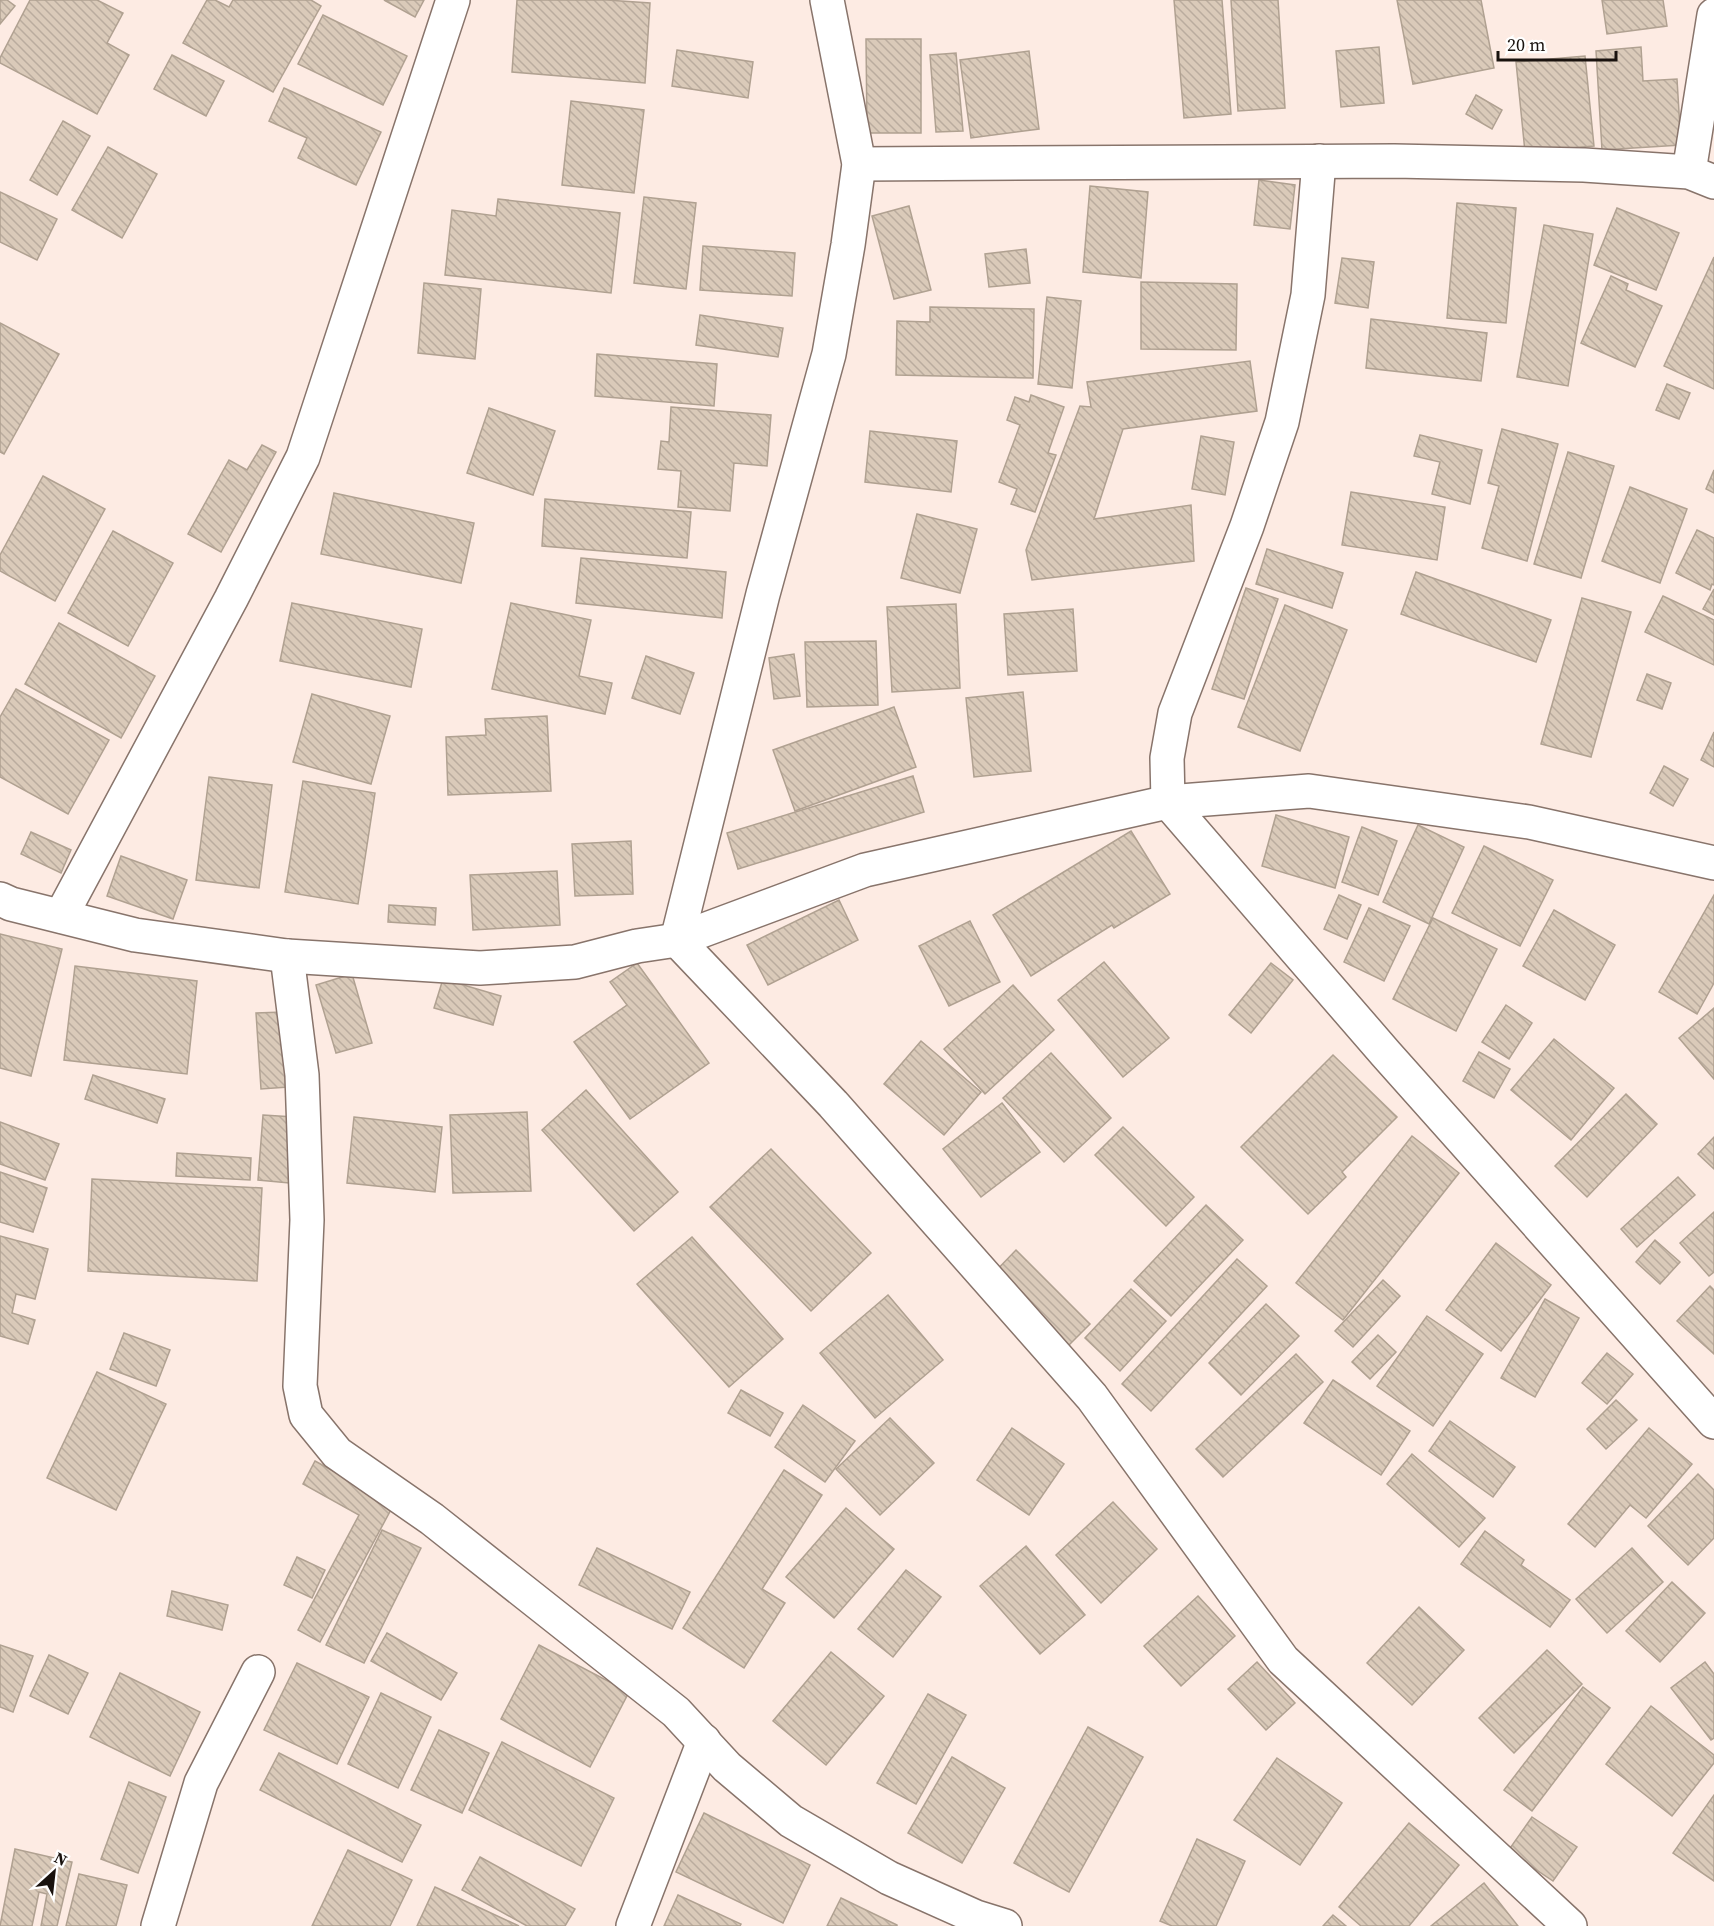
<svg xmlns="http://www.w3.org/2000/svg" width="1714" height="1926" viewBox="0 0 1714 1926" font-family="'Source Serif 4',serif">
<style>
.building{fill:url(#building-back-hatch);stroke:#b0a191;stroke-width:1.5}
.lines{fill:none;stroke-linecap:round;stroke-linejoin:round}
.street-casing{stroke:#88746b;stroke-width:36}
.street{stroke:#fff;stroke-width:33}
</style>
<defs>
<pattern id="building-back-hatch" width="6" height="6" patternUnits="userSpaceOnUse" patternTransform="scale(1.5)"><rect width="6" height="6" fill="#dacab9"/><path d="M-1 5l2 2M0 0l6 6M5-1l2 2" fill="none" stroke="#baac9e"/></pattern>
</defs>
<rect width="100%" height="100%" fill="#fdebe3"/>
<!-- building -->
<g class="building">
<polygon points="0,0 7,0 15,6 0,24"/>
<polygon points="30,0 97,0 123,13 107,43 129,55 97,114 0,63 0,58"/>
<polygon points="207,0 215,0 229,7 233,0 311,0 321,6 273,92 183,43"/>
<polygon points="384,0 424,0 415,17"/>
<polygon points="517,0 607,0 650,3 645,83 512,72"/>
<polygon points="1174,0 1222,0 1231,114 1184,118"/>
<polygon points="1231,0 1278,0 1285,108 1238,111"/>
<polygon points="1397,0 1481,0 1494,68 1413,84"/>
<polygon points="1602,0 1663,0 1667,26 1607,34"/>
<polygon points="323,15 407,56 383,105 298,64"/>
<polygon points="866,39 921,39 921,133 867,133"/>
<polygon points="1379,47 1384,103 1341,107 1336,51"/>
<polygon points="1641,47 1643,81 1677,79 1681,145 1602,150 1596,51"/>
<polygon points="677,50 753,62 748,98 672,86"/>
<polygon points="1029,51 1039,129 971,138 960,60"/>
<polygon points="956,53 963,131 936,132 930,55"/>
<polygon points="172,55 224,81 206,116 154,89"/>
<polygon points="1585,56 1594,146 1525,152 1516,62"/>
<polygon points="284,88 381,132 356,185 298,158 307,138 269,121"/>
<polygon points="1476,95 1502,110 1492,129 1466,114"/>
<polygon points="571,101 644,110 634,193 562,185"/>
<polygon points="63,121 90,136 57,195 30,180"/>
<polygon points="108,147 157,174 122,238 72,210"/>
<polygon points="1259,180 1295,185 1290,229 1254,225"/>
<polygon points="1090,186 1148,192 1141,278 1083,272"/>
<polygon points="0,192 57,219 37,260 0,242"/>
<polygon points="644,197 696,203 686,289 634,283"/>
<polygon points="498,199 620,213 611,293 445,275 452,210 496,216"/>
<polygon points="1457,203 1516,208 1506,323 1447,318"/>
<polygon points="909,206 931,290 894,299 872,216"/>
<polygon points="1617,208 1679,233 1656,290 1594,265"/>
<polygon points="1544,225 1593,234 1568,386 1517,377"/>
<polygon points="703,246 795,253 792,296 700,290"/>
<polygon points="1026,249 1030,283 989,287 985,254"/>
<polygon points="1714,257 1714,389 1664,366"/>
<polygon points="1342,258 1374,262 1368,308 1335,303"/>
<polygon points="1611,276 1628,284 1626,290 1662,306 1635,367 1581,343"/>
<polygon points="1141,282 1237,284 1236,350 1141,349"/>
<polygon points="424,283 481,289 475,359 418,353"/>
<polygon points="1047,297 1081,301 1072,388 1038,384"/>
<polygon points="930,307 1034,309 1033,378 896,375 897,321 930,322"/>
<polygon points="700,315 783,328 778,357 696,345"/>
<polygon points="1371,319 1487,333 1481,381 1366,368"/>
<polygon points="0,323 59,354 4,454 0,452"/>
<polygon points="597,354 717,364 714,406 595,396"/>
<polygon points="1250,361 1257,411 1123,429 1094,519 1191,505 1194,561 1032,580 1026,550 1080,406 1091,407 1087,382"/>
<polygon points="1667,384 1690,393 1679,419 1656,410"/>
<polygon points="1031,395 1064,407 1048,453 1056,455 1035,512 1011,504 1017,489 999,482 1020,425 1007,420 1015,397 1029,402"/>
<polygon points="671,407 771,415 767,466 734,463 730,511 678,507 681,471 658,469 661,441 669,442"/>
<polygon points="489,408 555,431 533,495 467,473"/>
<polygon points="1502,429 1558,444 1527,561 1482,548 1499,486 1488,483"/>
<polygon points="870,431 957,441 951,492 865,482"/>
<polygon points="1420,435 1482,450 1470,504 1432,494 1440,462 1414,456"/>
<polygon points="1201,436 1234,442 1225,495 1192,489"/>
<polygon points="262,445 276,452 221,552 188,534 229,460 247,470"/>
<polygon points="1568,452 1614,466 1581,578 1534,564"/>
<polygon points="1714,470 1714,493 1706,489"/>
<polygon points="43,476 105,509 55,601 0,571 0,555"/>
<polygon points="1630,487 1687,509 1660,583 1602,561"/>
<polygon points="1351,492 1445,507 1437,560 1342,545"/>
<polygon points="334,493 474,523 461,583 321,554"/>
<polygon points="545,499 691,512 687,558 542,546"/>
<polygon points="917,514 977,529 960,593 901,578"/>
<polygon points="1697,530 1714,538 1714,585 1712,584 1710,590 1676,573"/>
<polygon points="113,531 173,563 128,646 68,613"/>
<polygon points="1267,549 1343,573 1332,608 1256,584"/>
<polygon points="581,558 726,572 722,618 576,603"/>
<polygon points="1416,572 1551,620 1536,662 1401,614"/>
<polygon points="1246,588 1278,599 1244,699 1212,689"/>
<polygon points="1714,589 1714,615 1703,609"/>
<polygon points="1663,596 1714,620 1714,665 1645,632"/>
<polygon points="1582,598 1631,612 1591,757 1541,744"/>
<polygon points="292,603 422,629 411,687 280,661"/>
<polygon points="511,603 591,620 579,676 612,683 605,714 492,689"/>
<polygon points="956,604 960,688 892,692 887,607"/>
<polygon points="1285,605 1347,630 1300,751 1238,727"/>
<polygon points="1073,609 1077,671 1008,675 1004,614"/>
<polygon points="59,623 155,676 121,738 25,684"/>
<polygon points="876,641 878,705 807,707 805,642"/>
<polygon points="794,654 800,696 774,699 769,658"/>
<polygon points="646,656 694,673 680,714 632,698"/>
<polygon points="1647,674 1671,683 1662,709 1637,700"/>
<polygon points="16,689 109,740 68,814 0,777 0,717"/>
<polygon points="1023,692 1031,771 974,777 966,698"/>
<polygon points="312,694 390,716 371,784 293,762"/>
<polygon points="894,707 916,767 795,811 773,750"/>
<polygon points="547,716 551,791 448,795 446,737 486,735 485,719"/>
<polygon points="1714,732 1714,767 1701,760"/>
<polygon points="1664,766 1688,779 1673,806 1650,793"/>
<polygon points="913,776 924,812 738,869 727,833"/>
<polygon points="209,777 272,785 259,888 196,880"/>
<polygon points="303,781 375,793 358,904 285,892"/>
<polygon points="1276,815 1349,837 1335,888 1262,866"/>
<polygon points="1418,825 1464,847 1429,924 1383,902"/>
<polygon points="1362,827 1397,841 1378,895 1342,882"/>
<polygon points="1131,831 1170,894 1114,928 1112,925 1031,976 993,915"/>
<polygon points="31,832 71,850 61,873 21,854"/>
<polygon points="631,841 633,894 575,896 572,844"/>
<polygon points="1484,846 1553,880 1520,946 1452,913"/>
<polygon points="121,856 187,880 173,919 107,896"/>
<polygon points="557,871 560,925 473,930 470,875"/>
<polygon points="1339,895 1361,905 1347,939 1324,929"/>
<polygon points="1714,895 1714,983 1697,1014 1659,992"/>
<polygon points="839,900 858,940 768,985 747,945"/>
<polygon points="389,905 436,908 435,925 388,922"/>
<polygon points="1369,908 1410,926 1384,981 1344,962"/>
<polygon points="1554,910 1615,945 1585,1000 1523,966"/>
<polygon points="1433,918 1497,949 1456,1031 1393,999"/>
<polygon points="970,921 1000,982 949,1006 919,946"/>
<polygon points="0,934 62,949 31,1076 0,1068"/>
<polygon points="1104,962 1169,1038 1123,1077 1058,1000"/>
<polygon points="637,963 709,1063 630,1119 574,1042 627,1005 610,982"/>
<polygon points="1271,963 1293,980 1251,1033 1229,1015"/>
<polygon points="75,966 197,981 187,1074 64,1060"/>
<polygon points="352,974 372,1043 336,1053 316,985"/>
<polygon points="443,979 501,996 493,1025 434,1008"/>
<polygon points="1013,985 1054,1030 985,1094 944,1049"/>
<polygon points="1506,1005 1532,1023 1509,1059 1482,1042"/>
<polygon points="1714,1008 1714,1079 1679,1038"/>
<polygon points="283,1012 288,1087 261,1089 256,1013"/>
<polygon points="1554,1039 1614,1088 1571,1140 1511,1090"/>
<polygon points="921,1041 981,1092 944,1135 884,1084"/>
<polygon points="1479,1052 1510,1069 1494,1098 1463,1081"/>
<polygon points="1051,1053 1111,1118 1064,1162 1003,1098"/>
<polygon points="1333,1055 1397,1117 1342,1172 1346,1177 1308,1214 1241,1147"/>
<polygon points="93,1075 165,1099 157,1123 85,1099"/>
<polygon points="586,1090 678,1192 634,1231 542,1130"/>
<polygon points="1626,1094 1657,1124 1587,1197 1555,1166"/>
<polygon points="1002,1103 1040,1152 981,1197 943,1149"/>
<polygon points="527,1112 531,1191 453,1193 450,1115"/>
<polygon points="263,1115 294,1117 289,1183 258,1180"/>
<polygon points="354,1117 442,1127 435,1192 347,1183"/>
<polygon points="0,1122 59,1144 45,1180 0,1164"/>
<polygon points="1123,1127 1194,1197 1166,1226 1095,1155"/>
<polygon points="1412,1136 1459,1173 1343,1320 1296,1283"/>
<polygon points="1714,1137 1714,1169 1698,1154"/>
<polygon points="771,1149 871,1253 811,1311 710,1207"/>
<polygon points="177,1153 251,1158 250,1180 176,1176"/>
<polygon points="0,1172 47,1188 33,1232 0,1222"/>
<polygon points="1678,1177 1695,1195 1637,1247 1621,1229"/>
<polygon points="92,1179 262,1188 257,1281 88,1271"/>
<polygon points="1206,1205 1243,1240 1171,1316 1134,1281"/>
<polygon points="1714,1212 1714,1272 1709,1276 1680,1243"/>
<polygon points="0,1236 48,1249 35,1299 16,1294 12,1313 35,1320 28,1344 0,1336"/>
<polygon points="692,1237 783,1339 729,1387 637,1284"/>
<polygon points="1655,1240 1680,1262 1660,1284 1636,1262"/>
<polygon points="1496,1243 1551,1285 1501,1351 1446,1310"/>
<polygon points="1016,1250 1090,1324 1063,1351 989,1278"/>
<polygon points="1237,1259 1267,1286 1151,1411 1122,1384"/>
<polygon points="1383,1280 1400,1296 1353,1347 1335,1331"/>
<polygon points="1710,1286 1714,1290 1714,1354 1677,1321"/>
<polygon points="1131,1289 1166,1321 1120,1371 1085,1338"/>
<polygon points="888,1295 943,1360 875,1418 820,1353"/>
<polygon points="1545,1299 1579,1318 1535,1397 1501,1378"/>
<polygon points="1266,1304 1299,1336 1241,1395 1209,1363"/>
<polygon points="1427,1316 1483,1354 1433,1426 1377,1386"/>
<polygon points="124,1333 170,1350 156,1386 110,1369"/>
<polygon points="1378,1335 1396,1352 1370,1379 1352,1362"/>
<polygon points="1607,1353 1633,1374 1607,1404 1582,1383"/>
<polygon points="1296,1354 1323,1382 1223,1477 1196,1449"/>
<polygon points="97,1372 166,1404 116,1510 47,1478"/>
<polygon points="1333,1380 1410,1431 1381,1475 1304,1423"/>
<polygon points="741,1390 783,1413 770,1436 728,1413"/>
<polygon points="1616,1400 1637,1420 1606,1449 1587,1429"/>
<polygon points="803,1405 855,1441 825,1482 775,1447"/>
<polygon points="890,1418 934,1463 880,1515 836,1469"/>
<polygon points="1450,1421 1515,1467 1493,1497 1429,1451"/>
<polygon points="1012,1428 1064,1464 1029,1515 977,1480"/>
<polygon points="1649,1428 1692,1464 1646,1518 1630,1505 1595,1547 1568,1524"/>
<polygon points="1412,1454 1485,1518 1459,1547 1387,1484"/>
<polygon points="315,1461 394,1504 320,1642 298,1630 359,1515 303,1484"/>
<polygon points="784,1470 822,1495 762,1589 785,1603 744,1668 683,1628"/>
<polygon points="1698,1474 1714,1490 1714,1538 1688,1565 1648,1526"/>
<polygon points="1113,1502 1157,1549 1101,1603 1056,1555"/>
<polygon points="846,1508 894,1549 834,1618 786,1577"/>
<polygon points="382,1530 421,1548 364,1663 326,1645"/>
<polygon points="1485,1531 1524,1560 1521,1565 1570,1600 1550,1627 1461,1564"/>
<polygon points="1026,1546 1085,1615 1040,1654 980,1586"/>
<polygon points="597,1548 690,1592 672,1629 579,1585"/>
<polygon points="1632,1548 1663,1582 1607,1633 1576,1599"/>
<polygon points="297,1557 325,1570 312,1598 284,1585"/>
<polygon points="906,1570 941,1597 893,1657 858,1629"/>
<polygon points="1672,1582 1705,1613 1660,1662 1626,1631"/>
<polygon points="172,1591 228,1605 222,1630 167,1616"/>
<polygon points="1198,1596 1235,1636 1181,1686 1144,1646"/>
<polygon points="1419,1607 1464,1650 1412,1705 1367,1663"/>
<polygon points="387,1633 457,1673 441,1700 371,1661"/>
<polygon points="0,1645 33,1656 13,1712 0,1707"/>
<polygon points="539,1645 629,1692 590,1767 501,1719"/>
<polygon points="1547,1650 1582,1684 1514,1753 1479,1718"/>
<polygon points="831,1652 884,1696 826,1765 773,1721"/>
<polygon points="49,1655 88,1673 68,1714 30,1696"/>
<polygon points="1257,1662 1295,1703 1266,1730 1228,1689"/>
<polygon points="1705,1662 1714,1674 1714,1738 1711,1740 1671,1688"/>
<polygon points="297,1663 369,1697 337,1764 264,1730"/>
<polygon points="120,1673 200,1712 170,1776 90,1737"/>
<polygon points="1583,1687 1610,1708 1532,1811 1504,1790"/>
<polygon points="381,1693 431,1717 398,1788 348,1764"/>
<polygon points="928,1694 966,1715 916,1804 877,1783"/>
<polygon points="1651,1706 1714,1755 1714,1763 1672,1816 1606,1764"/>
<polygon points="1088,1727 1143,1757 1069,1892 1014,1863"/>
<polygon points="439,1730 489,1753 462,1813 411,1790"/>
<polygon points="502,1742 614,1798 581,1866 469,1810"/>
<polygon points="279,1753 421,1825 402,1862 260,1790"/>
<polygon points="952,1757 1005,1788 962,1863 908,1833"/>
<polygon points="1277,1758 1342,1803 1300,1865 1234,1820"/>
<polygon points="129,1782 166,1797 138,1873 101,1859"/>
<polygon points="1714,1795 1714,1881 1673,1853"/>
<polygon points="704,1813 810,1865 783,1923 676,1872"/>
<polygon points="1532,1817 1577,1847 1553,1881 1508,1851"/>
<polygon points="1409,1823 1459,1865 1409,1926 1361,1926 1339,1907"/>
<polygon points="1197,1839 1245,1861 1216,1926 1172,1926 1160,1921"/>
<polygon points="15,1849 72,1862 57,1926 41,1926 47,1894 39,1892 32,1926 0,1926"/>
<polygon points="348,1850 412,1880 390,1926 312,1926"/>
<polygon points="480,1857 575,1909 565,1926 527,1926 462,1890"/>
<polygon points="79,1874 127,1885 116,1926 66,1926"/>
<polygon points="1484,1883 1518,1926 1431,1926"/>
<polygon points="435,1887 519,1926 417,1926"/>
<polygon points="678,1895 741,1924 740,1926 664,1926"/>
<polygon points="841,1898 897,1925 897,1926 827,1926"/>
<polygon points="1333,1915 1346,1926 1323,1926"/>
</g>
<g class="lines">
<!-- street casing -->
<g class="street-casing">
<g id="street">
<polyline points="1319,161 1308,295 1282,422 1247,526 1175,713 1167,758 1168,802 1386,1054 1714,1422"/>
<polyline points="859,164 1394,161 1584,165 1689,172 1714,182"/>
<polyline points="1689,172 1714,15"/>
<polyline points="0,899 11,904 135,935 287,956 480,968 575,962 637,946 677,940 865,870 1168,802 1309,791 1529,822 1714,863"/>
<polyline points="61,916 231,599 303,457 453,0"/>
<polyline points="677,940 833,1104 1092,1397 1283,1660 1570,1926"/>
<polyline points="677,940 763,594 829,354 848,245 859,164 827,0"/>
<polyline points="287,956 302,1075 307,1220 300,1386 306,1415 337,1453 432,1519 676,1712 727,1767 791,1821 889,1878 976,1917 1005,1926"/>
<polyline points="158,1926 201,1783 258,1672"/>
<polyline points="633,1926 704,1741"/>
</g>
</g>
<!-- street -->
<use href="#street" class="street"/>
</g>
<!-- north arrow -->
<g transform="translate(54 1872) rotate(27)" stroke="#ffffff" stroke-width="4.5" paint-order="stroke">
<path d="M0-4.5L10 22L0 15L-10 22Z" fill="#19120e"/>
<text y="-9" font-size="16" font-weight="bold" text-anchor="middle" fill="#19120e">N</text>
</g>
<!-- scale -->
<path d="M1498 51v9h118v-9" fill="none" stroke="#19120e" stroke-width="3"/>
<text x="1507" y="51" font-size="18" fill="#19120e" stroke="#ffffff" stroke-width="4.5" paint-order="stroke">20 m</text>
</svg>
